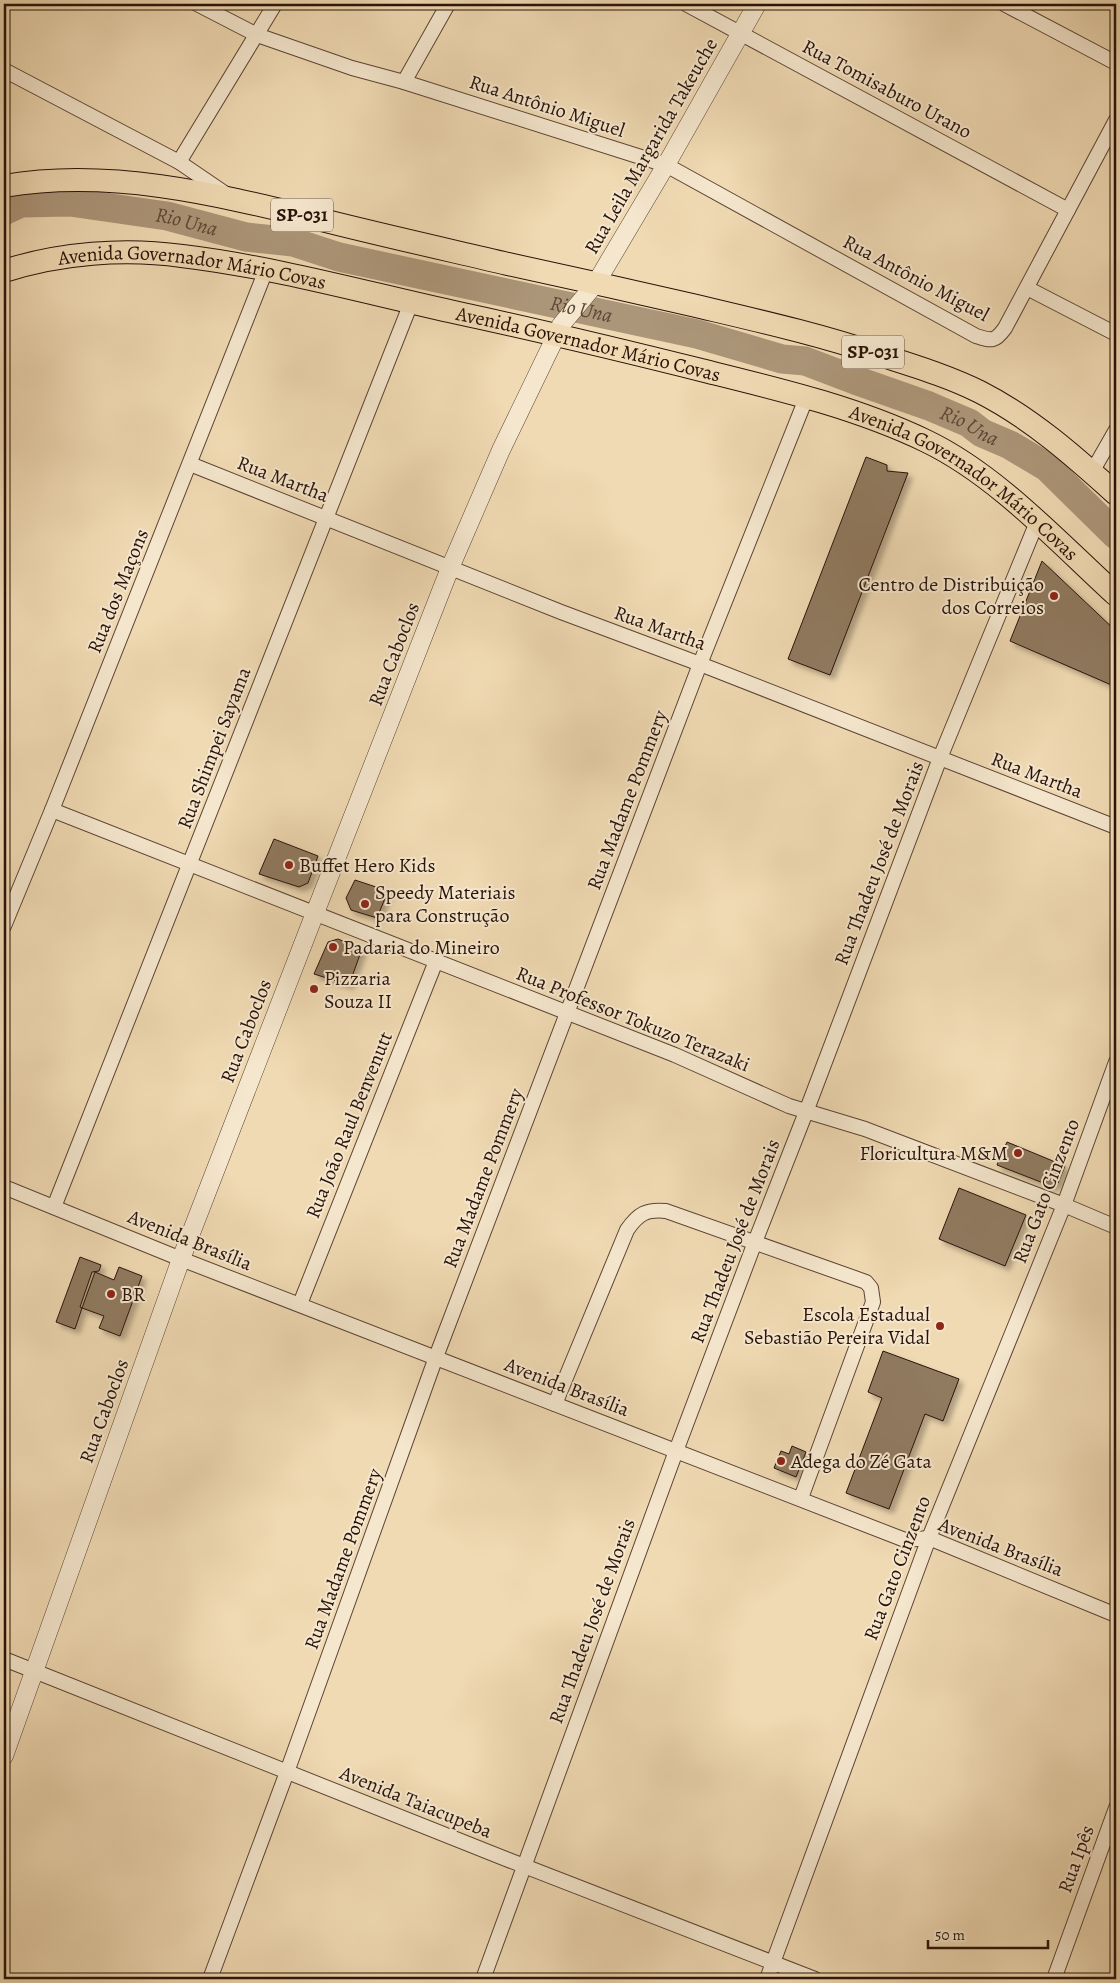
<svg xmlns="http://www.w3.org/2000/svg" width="1120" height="1983" viewBox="0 0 1120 1983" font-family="Alegreya,serif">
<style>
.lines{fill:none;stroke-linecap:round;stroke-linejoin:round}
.river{stroke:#ac9679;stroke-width:29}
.building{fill:#907a61;stroke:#291209;filter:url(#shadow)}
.minor-casing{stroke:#5b4434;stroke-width:16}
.tertiary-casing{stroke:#5b4434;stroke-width:19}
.trunk-casing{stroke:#291209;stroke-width:24}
.minor{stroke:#f5e7ce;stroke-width:14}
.tertiary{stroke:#f5e7ce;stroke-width:18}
.trunk{stroke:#f0dab3;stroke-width:22}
.poi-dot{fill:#8f2418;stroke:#f5e7ce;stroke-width:2}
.labels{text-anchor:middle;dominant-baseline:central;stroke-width:4;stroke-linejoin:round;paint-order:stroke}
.shield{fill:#f5e7ce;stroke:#665244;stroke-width:1}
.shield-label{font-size:19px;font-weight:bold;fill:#291209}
.street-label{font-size:20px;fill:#291209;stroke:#f5e7ce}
.poi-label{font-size:20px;fill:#291209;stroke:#f5e7ce;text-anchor:start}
.water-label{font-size:21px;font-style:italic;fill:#5d4736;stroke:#f5e7ce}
</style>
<defs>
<filter id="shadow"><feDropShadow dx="4.5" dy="4.5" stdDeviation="2.5" flood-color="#0004"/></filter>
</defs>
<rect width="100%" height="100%" fill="#f0dab3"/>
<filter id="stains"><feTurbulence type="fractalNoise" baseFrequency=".004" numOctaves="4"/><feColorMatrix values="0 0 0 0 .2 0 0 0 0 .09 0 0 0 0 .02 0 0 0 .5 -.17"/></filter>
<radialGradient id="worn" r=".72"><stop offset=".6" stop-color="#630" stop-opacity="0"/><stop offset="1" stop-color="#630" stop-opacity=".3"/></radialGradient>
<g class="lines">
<!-- river -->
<path class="river" id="s1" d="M4 211 21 203 70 202 167 216 246 237 293 242 339 257 697 334 782 359 805 361 855 380 929 406 969 423 982 433 1010 445 1047 467 1116 535"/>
</g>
<!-- building -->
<g class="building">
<polygon points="866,457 887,465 887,471 908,473 830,675 788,659"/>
<polygon points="1042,561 1116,631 1116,687 1010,641"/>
<polygon points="274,839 318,856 308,883 299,887 259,874"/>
<polygon points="355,880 388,891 377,918 351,910 346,898"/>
<polygon points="338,939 362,949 349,985 314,974 328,942"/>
<polygon points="1007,1142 1065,1166 1058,1183 1051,1186 997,1165"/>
<polygon points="959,1188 1026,1215 1005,1266 939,1239"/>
<polygon points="80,1257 101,1265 99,1271 92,1272 80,1307 82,1308 75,1329 56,1322"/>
<polygon points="119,1267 142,1276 120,1336 99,1328 104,1316 82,1308 95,1272 114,1280"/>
<polygon points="883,1351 959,1379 943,1421 925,1414 889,1509 846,1493 882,1398 868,1392"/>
<polygon points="792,1446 806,1452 796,1477 774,1468 781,1451 789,1454"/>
</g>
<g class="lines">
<!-- minor casing -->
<g class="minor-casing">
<g id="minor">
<path d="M197 4 257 35 352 68 404 82 666 165 976 336C992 341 995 342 1005 328L1116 120"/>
<polyline points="686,4 1068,210"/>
<polyline points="1004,4 1116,63"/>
<polyline points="4,70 179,162 226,194"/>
<polyline points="404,82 448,4"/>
<polyline points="179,162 275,4"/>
<polyline points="1027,288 1116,334"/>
<polyline points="190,464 561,612 700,664 1116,827"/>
<polyline points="1092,472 1116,430"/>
<polyline points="52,810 675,1055 789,1106 865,1129 1064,1205 1116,1227"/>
<polyline points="4,926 52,810 266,270"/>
<polyline points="4,1187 181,1259 905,1540 929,1538 1116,1615"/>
<polyline points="54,1207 411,303"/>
<polyline points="300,1304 436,961"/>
<path d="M555 1404 627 1230C638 1214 646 1209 666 1211L866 1282 871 1288 873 1302 801 1498"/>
<polyline points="4,1659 506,1859 815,1979"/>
<polyline points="210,1979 287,1772 436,1357 700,664 807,396"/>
<polyline points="483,1979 676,1451 755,1242 806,1112 940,758 1037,522"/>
<polyline points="767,1979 929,1538 1064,1205 1116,1062"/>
<polyline points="1054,1979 1116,1808"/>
</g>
</g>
<!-- tertiary casing -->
<g class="tertiary-casing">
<polyline id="tertiary" points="4,1756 181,1259 315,913 450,568 501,450 557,334 561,325 596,283 666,165 757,4"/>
</g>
<!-- trunk casing -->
<g class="trunk-casing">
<g id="trunk">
<path d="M4 186C110 168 215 194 318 219 381 235 444 249 508 264 569 277 631 291 692 305 755 320 818 334 880 355 914 366 948 376 980 392 1031 418 1074 456 1116 494"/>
<path id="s2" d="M4 271C60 253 124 248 182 256 274 267 367 293 458 313 542 331 625 351 709 372 782 390 857 408 926 441 997 475 1059 543 1116 595"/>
</g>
</g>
<!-- minor -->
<use href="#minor" class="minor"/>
<!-- tertiary -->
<use href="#tertiary" class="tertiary"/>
<!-- trunk -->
<use href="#trunk" class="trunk"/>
</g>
<!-- markers -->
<g class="poi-dot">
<circle cx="1054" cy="596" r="5"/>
<circle cx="289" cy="865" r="5"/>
<circle cx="365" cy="904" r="5"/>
<circle cx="333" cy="947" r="5"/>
<circle cx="314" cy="989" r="5"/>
<circle cx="1018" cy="1153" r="5"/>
<circle cx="111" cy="1294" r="5"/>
<circle cx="940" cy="1326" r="5"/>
<circle cx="781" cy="1461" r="5"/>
</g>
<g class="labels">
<!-- shield labels -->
<g class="shield">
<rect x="271" y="198.5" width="62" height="33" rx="4"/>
<rect x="842" y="335.5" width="62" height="33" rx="4"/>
</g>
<g class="shield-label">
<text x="302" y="215">SP-031</text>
<text x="873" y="352">SP-031</text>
</g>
<!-- street labels -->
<g class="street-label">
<text transform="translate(887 89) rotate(28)">Rua Tomisaburo Urano</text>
<text transform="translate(547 106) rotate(18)">Rua Antônio Miguel</text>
<text transform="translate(651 146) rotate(-60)">Rua Leila Margarida Takeuche</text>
<text stroke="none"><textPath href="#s2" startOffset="191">Avenida Governador Mário Covas</textPath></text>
<text transform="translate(916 278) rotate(28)">Rua Antônio Miguel</text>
<text stroke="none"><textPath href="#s2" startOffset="596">Avenida Governador Mário Covas</textPath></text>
<text transform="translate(283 479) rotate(21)">Rua Martha</text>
<text stroke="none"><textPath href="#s2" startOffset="1002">Avenida Governador Mário Covas</textPath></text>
<text transform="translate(118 591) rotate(-68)">Rua dos Maçons</text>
<text transform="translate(660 628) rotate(20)">Rua Martha</text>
<text transform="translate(394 654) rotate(-69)">Rua Caboclos</text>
<text transform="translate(214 748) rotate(-69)">Rua Shimpei Sayama</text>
<text transform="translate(1037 775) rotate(21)">Rua Martha</text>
<text transform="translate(627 800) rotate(-69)">Rua Madame Pommery</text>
<text transform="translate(879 863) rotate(-69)">Rua Thadeu José de Morais</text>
<text transform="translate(633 1019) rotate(22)">Rua Professor Tokuzo Terazaki</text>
<text transform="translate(246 1031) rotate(-69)">Rua Caboclos</text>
<text transform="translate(349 1125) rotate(-68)">Rua João Raul Benvenutt</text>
<text transform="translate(483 1178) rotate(-69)">Rua Madame Pommery</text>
<text transform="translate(1046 1191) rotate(-69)">Rua Gato Cinzento</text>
<text transform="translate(190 1240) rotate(22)">Avenida Brasília</text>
<text transform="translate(735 1241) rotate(-69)">Rua Thadeu José de Morais</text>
<text transform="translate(567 1387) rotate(21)">Avenida Brasília</text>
<text transform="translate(104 1411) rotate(-70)">Rua Caboclos</text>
<text transform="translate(1001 1547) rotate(21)">Avenida Brasília</text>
<text transform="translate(343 1559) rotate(-70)">Rua Madame Pommery</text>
<text transform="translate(897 1568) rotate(-69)">Rua Gato Cinzento</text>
<text transform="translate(592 1621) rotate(-70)">Rua Thadeu José de Morais</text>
<text transform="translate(416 1802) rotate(22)">Avenida Taiacupeba</text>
<text transform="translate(1076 1859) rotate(-70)">Rua Ipês</text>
</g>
<!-- poi labels -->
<g class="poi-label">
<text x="1044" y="584" text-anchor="end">Centro de Distribuição<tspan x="1044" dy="23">dos Correios</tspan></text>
<text x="299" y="865">Buffet Hero Kids</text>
<text x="375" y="892">Speedy Materiais<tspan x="375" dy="23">para Construção</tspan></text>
<text x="343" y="947">Padaria do Mineiro</text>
<text x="324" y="978">Pizzaria<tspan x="324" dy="23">Souza II</tspan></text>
<text x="1008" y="1153" text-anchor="end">Floricultura M&amp;M</text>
<text x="121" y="1294">BR</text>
<text x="930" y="1314" text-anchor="end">Escola Estadual<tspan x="930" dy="23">Sebastião Pereira Vidal</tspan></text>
<text x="791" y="1461">Adega do Zé Gata</text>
</g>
<!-- water labels -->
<g class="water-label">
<text stroke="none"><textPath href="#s1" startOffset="186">Rio Una</textPath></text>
<text stroke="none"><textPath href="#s1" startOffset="591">Rio Una</textPath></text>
<text stroke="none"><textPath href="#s1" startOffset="998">Rio Una</textPath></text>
</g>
</g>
<!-- margin -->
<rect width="1120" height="1983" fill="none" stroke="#f0dab3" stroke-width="20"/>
<rect x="5" y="5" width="1110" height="1973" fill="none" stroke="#291209" stroke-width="2.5"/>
<rect x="10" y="10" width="1100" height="1963" fill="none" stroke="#291209"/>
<!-- scale -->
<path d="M928 1940v8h120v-8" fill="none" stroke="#291209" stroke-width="2.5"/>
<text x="935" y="1940" font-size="15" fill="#291209" stroke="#f5e7ce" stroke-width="4" paint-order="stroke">50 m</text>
<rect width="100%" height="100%" filter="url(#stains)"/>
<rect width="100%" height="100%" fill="url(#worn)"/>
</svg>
